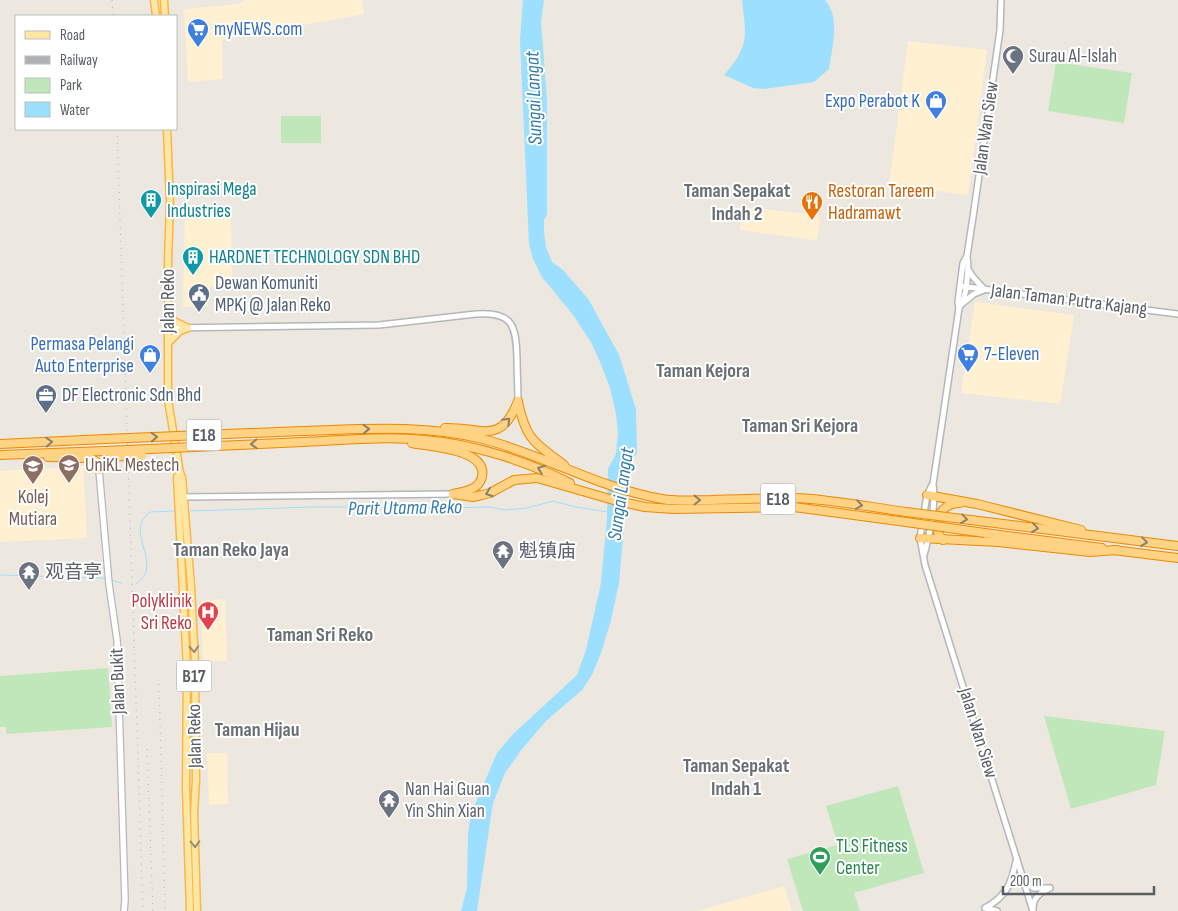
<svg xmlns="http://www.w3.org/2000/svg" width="1178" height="911" viewBox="0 0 1178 911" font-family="'Sofia Sans Condensed','Noto Sans SC',sans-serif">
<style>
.commercial{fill:#fff0d2}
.green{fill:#bfe7ba}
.water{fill:#9ddfff}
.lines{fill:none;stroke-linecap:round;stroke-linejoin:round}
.stream{stroke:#9ddfff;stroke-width:1}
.tertiary-casing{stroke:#b3b7bc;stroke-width:8}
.secondary-casing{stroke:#b4b8be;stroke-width:8}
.primary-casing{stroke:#fab64b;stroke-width:9}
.motorway-casing{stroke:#ec8900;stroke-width:10}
.tertiary{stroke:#fff;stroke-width:5}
.secondary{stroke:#fff;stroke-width:5.5}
.primary{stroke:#ffe6a2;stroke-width:6}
.motorway{stroke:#ffd284;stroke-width:8}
.rail{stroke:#b0b1b2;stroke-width:1;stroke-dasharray:1 6;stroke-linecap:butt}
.motorway-bridge-casing{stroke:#ec8900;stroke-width:10;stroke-linecap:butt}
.motorway-bridge{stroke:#ffd284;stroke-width:8}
.oneway{stroke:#8a816c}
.oneway2{stroke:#928e78}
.labels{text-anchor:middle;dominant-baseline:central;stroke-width:4;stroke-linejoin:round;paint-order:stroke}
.shield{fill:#fff;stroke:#8a8e91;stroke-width:1}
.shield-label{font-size:18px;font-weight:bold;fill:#585e62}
.shop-label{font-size:19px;fill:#366cbe;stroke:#fff;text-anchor:start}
.worship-label{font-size:19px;fill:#5b616d;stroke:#fff;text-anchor:start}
.street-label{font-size:19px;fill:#585e62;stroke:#fff}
.culture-label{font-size:19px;fill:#0d838f;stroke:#fff;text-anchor:start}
.food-label{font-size:19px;fill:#c56008;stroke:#fff;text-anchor:start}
.service-label{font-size:19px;fill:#4e5e75;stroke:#fff;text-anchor:start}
.education-label{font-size:19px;fill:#785e54;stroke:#fff;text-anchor:start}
.health-label{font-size:19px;fill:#be3a42;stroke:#fff;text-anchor:end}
.leisure-label{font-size:19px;fill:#27864d;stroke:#fff;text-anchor:start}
.water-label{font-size:20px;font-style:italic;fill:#337cad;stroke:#fff}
.neighbourhood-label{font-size:20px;font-weight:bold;fill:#697074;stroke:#fff}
</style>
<rect width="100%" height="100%" fill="#ede8df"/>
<!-- commercial -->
<g class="commercial">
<polygon points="244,0 362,0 364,14 222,40 223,79 188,82 184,9 240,4"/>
<polygon points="908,41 987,50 968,195 889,185"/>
<polygon points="745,207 816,215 820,220 817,238 815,240 740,230 742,211"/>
<polygon points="185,213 231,213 232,287 210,287 208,306 183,307"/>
<polygon points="975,302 1074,315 1060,404 961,393"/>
<polygon points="83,466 87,538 0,542 0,471"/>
<polygon points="225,599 227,661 203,661 201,601"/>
<polygon points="207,753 227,753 228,804 209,805"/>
<polygon points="784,886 792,911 697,911"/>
</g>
<!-- green -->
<g class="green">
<polygon points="1056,62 1132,73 1124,123 1048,111"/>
<rect x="281" y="116" width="40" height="27"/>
<polygon points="108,668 112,727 6,734 6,727 0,727 0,676"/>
<polygon points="1044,716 1165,731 1156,785 1071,809"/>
<polygon points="898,786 924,873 854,893 860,911 803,911 787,859 838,845 826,806"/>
</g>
<!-- water -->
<g class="water">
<polygon points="523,0 544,0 541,22 547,99 547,214 544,220 544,232 546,247 552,262 563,270 589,300 619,355 636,409 637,452 629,470 619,583 611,620 601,653 592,675 582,690 546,721 522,749 505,773 493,803 477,911 461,911 467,888 468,833 471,814 497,753 512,735 577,675 586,650 601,583 607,518 608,469 616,454 618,434 616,414 610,388 600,362 591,342 573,315 542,277 533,259 529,244 520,40"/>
<path d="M742 0H825C841 18 832 47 829 69L814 82 764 89 753 88 724 75C750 45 746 37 742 0Z"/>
</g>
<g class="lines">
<!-- stream -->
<g class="stream">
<polyline points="191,511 311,507 381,507 393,509 490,507 505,510 527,508 553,501 576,507 608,512"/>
<polyline points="0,575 101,578 107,579"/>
<polyline points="110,580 122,583"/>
<path d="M136 584C166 564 122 532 150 512L174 511"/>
</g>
<!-- tertiary casing -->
<g class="tertiary-casing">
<g id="tertiary">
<polyline points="968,269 973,277 984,289"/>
<polyline points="960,286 1178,314"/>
<polyline points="963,303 974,294 984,290"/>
<path d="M959 308C967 299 969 268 967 257"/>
<path d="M168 328 379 325 476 314C513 311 516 326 517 358 517 372 518 387 518 401"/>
<polyline points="932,485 927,495 920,538 925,565 1033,911"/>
<polyline points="181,497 453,494"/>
<path d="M924 555C930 535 936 504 933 484L959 308 958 302 963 263 967 256 973 217 1000 30 1001 0"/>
<polyline points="1024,882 1034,888 1048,888"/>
<path d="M985 908C1007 896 1011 884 1016 861"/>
<polyline points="985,908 997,911"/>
<path d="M1033 909C1033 897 1040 893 1050 888"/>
</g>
</g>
<!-- secondary casing -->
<g class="secondary-casing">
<polyline id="secondary" points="99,470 109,584 117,640 125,900 124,911"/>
</g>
<!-- primary casing -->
<g class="primary-casing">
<g id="primary">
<polyline points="154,0 156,16"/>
<polyline points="164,0 165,16"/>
<polyline points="167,129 170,202 168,262 168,400 180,473 182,477 191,586 195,663 196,780 194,813 197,911"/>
<polyline points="168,316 174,321 188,328"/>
<polyline points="168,343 180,331 188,328"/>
<polyline points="180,473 177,477 187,669 186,789 190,911"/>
</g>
</g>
<!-- motorway casing -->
<g class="motorway-casing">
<g id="motorway">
<path d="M518 402C526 440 534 442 564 465"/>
<path d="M445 428C482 427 501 446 518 401"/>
<path d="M302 431C362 429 424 424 483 439 544 455 599 488 662 499 678 502 695 500 711 500 738 499 766 498 794 498 831 499 869 507 906 512"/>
<path d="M303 442C343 440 385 436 425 440 474 444 526 461 570 483"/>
<path d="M412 443C431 447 488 449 482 477 479 489 467 491 457 493"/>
<polyline points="0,444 105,439"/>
<polyline points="0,455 105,451"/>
<polyline points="48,457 89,458 96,461 99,470"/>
<polyline points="453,494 473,497 482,495 490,493 514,480 537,478 617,501 645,507 673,509 794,507 906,522"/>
<polyline points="927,495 977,504 1081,530"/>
<polyline points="987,522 1178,546"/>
<polyline points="985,533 1102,548"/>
<polyline points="920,538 998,542 1090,552 1117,550"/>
<path d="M943 540C929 525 940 503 960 503"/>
<polyline points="1113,550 1178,558"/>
</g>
</g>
<!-- tertiary -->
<use href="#tertiary" class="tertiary"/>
<!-- secondary -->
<use href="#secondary" class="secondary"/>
<!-- primary -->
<use href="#primary" class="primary"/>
<!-- motorway -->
<use href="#motorway" class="motorway"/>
<!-- rail -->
<g class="rail">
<polyline points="112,0 113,16"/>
<polyline points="117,129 143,911"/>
<polyline points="159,684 165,911"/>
<polyline points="147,749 153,911"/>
</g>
<!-- motorway-bridge casing -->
<g class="motorway-bridge-casing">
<g id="motorway-bridge">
<polyline points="105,439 302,431"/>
<polyline points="105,451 303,442"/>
<polyline points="106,461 111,457 142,455"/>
<polyline points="906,512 987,522"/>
<polyline points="906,522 985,533"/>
</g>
</g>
<!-- motorway-bridge -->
<use href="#motorway-bridge" class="motorway-bridge"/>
</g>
<!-- one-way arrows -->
<defs><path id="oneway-chevron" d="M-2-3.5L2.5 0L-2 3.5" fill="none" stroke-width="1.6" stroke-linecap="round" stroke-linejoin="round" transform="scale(1.25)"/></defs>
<g class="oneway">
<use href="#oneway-chevron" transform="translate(507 421) rotate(-46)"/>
<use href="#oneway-chevron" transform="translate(366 429) rotate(-2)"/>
<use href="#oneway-chevron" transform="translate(154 437) rotate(-2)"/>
<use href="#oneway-chevron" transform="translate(49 442) rotate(-3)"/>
<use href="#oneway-chevron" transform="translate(254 444) rotate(177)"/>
<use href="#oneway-chevron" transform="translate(541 469) rotate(-159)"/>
<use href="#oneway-chevron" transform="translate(489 493) rotate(160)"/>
<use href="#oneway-chevron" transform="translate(697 500) rotate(-1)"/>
<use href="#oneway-chevron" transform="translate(859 505) rotate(8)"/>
<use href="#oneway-chevron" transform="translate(964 519) rotate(7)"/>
<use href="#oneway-chevron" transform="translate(1035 528) rotate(7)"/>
<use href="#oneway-chevron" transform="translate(1144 542) rotate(7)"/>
</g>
<g class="oneway2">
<use href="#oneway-chevron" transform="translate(194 649) rotate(87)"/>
<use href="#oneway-chevron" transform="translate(195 844) rotate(89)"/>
</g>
<!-- icons -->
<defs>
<g id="supermarket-pin" transform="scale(1.125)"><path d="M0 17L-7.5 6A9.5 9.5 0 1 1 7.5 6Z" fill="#3f7fe0" stroke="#fff"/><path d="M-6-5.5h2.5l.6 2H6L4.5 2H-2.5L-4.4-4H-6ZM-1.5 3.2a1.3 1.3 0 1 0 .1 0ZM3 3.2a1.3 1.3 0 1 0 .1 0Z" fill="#fff"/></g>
<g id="mosque-pin" transform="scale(1.125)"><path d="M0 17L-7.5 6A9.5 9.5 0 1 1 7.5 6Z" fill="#6b7280" stroke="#fff"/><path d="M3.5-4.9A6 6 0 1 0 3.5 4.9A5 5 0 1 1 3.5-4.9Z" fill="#fff"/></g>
<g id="shop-pin" transform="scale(1.125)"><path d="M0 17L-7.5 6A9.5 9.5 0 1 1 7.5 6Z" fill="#3f7fe0" stroke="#fff"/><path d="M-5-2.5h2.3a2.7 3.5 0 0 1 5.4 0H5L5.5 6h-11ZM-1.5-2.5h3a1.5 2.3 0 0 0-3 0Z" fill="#fff"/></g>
<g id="building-pin" transform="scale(1.125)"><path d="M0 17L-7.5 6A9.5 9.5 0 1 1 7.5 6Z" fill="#0f9aa8" stroke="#fff"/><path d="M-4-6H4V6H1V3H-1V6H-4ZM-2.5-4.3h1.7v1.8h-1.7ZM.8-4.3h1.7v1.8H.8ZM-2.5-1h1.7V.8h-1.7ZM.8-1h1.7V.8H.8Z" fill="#fff"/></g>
<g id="restaurant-pin" transform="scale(1.125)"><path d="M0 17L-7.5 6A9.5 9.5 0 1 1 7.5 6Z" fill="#e8710a" stroke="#fff"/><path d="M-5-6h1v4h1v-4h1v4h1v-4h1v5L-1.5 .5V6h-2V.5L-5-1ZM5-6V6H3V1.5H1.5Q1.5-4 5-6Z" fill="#fff"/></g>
<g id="civic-pin" transform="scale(1.125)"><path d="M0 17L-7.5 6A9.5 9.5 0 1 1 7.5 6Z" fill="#5c6f8a" stroke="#fff"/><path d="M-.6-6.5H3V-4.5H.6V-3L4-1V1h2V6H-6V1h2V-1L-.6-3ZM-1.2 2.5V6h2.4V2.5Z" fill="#fff"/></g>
<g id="office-pin" transform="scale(1.125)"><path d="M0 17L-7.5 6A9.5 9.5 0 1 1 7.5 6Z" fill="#5c6f8a" stroke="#fff"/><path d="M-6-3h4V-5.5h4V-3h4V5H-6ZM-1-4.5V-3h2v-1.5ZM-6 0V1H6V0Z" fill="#fff"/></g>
<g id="university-pin" transform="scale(1.125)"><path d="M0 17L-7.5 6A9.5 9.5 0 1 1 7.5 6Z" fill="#8d6e63" stroke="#fff"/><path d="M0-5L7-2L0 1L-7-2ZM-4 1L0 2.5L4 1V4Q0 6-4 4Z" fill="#fff"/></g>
<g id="temple-pin" transform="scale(1.125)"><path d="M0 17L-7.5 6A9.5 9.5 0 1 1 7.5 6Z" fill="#6b7280" stroke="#fff"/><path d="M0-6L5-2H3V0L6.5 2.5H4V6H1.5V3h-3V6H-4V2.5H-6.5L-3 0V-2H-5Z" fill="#fff"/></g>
<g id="hospital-pin" transform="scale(1.125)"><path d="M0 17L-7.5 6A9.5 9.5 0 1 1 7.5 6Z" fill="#e0444e" stroke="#fff"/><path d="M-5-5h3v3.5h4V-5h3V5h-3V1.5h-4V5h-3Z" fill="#fff"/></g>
<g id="stadium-pin" transform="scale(1.125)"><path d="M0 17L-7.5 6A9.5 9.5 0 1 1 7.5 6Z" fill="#2e9e5b" stroke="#fff"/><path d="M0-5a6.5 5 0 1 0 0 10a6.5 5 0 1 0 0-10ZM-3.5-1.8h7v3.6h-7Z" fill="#fff"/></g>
</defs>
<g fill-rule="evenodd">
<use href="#supermarket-pin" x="198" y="29"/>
<use href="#mosque-pin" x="1013" y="56"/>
<use href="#shop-pin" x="936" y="101"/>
<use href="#building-pin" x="151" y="200"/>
<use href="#restaurant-pin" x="812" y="202"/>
<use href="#building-pin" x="193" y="257"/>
<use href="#civic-pin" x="199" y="294"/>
<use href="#supermarket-pin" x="968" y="354"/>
<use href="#shop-pin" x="150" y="355"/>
<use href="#office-pin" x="46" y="395"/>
<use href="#university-pin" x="69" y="465"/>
<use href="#university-pin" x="33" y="466"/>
<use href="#temple-pin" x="503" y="551"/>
<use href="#temple-pin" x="29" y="572"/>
<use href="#hospital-pin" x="208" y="612"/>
<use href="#temple-pin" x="389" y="800"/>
<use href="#stadium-pin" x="820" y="857"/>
</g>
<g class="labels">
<!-- shield labels -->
<g class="shield">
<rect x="186.5" y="419.5" width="35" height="31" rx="4"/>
<rect x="760.5" y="483.5" width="35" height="31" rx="4"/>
<rect x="176.5" y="660.5" width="35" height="31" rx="4"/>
</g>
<g class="shield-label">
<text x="204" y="435">E18</text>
<text x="778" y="499">E18</text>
<text x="194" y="676">B17</text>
</g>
<!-- shop labels -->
<g class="shop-label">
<text x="214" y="29">myNEWS.com</text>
<text x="920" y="101" text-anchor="end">Expo Perabot K</text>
<text x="134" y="344" text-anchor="end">Permasa Pelangi<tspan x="134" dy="22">Auto Enterprise</tspan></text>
<text x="984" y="354">7-Eleven</text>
</g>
<!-- worship labels -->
<g class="worship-label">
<text x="1029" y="56">Surau Al-Islah</text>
<text x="519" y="551">魁镇庙</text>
<text x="45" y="572">观音亭</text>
<text x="405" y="789">Nan Hai Guan<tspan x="405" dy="22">Yin Shin Xian</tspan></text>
</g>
<!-- street labels -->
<g class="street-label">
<text transform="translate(986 128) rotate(-82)">Jalan Wan Siew</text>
<text transform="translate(1069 300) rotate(7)">Jalan Taman Putra Kajang</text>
<text transform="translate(168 301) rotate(-90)">Jalan Reko</text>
<text transform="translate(118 681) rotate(-92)">Jalan Bukit</text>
<text transform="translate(978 733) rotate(73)">Jalan Wan Siew</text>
<text transform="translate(195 736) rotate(-91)">Jalan Reko</text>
</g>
<!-- culture labels -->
<g class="culture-label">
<text x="167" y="189">Inspirasi Mega<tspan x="167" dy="22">Industries</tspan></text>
<text x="209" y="257">HARDNET TECHNOLOGY SDN BHD</text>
</g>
<!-- food labels -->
<g class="food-label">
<text x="828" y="191">Restoran Tareem<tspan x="828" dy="22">Hadramawt</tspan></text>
</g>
<!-- service labels -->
<g class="service-label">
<text x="215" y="283">Dewan Komuniti<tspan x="215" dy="22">MPKj @ Jalan Reko</tspan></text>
<text x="62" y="395">DF Electronic Sdn Bhd</text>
</g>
<!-- education labels -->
<g class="education-label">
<text x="85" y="465">UniKL Mestech</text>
<text x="33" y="497" text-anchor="middle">Kolej<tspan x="33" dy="22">Mutiara</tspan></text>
</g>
<!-- health labels -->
<g class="health-label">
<text x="192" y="601">Polyklinik<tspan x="192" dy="22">Sri Reko</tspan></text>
</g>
<!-- leisure labels -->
<g class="leisure-label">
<text x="836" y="846">TLS Fitness<tspan x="836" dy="22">Center</tspan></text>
</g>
<!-- water labels -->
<g class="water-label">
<text transform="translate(534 98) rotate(-92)">Sungai Langat</text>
<text transform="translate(621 494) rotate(-82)">Sungai Langat</text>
<text transform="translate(405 508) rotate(-1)">Parit Utama Reko</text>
</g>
<!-- neighbourhood labels -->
<g class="neighbourhood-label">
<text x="737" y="191">Taman Sepakat<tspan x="737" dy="23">Indah 2</tspan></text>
<text x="703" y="371">Taman Kejora</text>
<text x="800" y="426">Taman Sri Kejora</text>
<text x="231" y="550">Taman Reko Jaya</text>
<text x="320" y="635">Taman Sri Reko</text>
<text x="257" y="730">Taman Hijau</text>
<text x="736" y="766">Taman Sepakat<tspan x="736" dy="23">Indah 1</tspan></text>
</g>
</g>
<!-- legend -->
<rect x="15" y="15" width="162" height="115" fill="#ffffff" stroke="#bcbfc0"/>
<rect x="25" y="31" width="25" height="8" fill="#ffe6a2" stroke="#bcbfc0"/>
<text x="60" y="40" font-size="15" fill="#585e62">Road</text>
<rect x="25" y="56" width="25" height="8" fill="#b0b1b2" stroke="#bcbfc0"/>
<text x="60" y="65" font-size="15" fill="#585e62">Railway</text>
<rect x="25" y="78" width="25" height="15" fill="#bfe7ba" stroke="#bcbfc0"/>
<text x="60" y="90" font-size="15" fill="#585e62">Park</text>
<rect x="25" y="102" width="25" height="15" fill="#9ddfff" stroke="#bcbfc0"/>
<text x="60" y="115" font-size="15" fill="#585e62">Water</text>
<!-- scale -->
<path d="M1003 886v8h151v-8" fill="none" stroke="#585e62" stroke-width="2.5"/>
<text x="1010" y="886" font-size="15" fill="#585e62" stroke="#ffffff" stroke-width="4" paint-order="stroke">200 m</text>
</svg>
